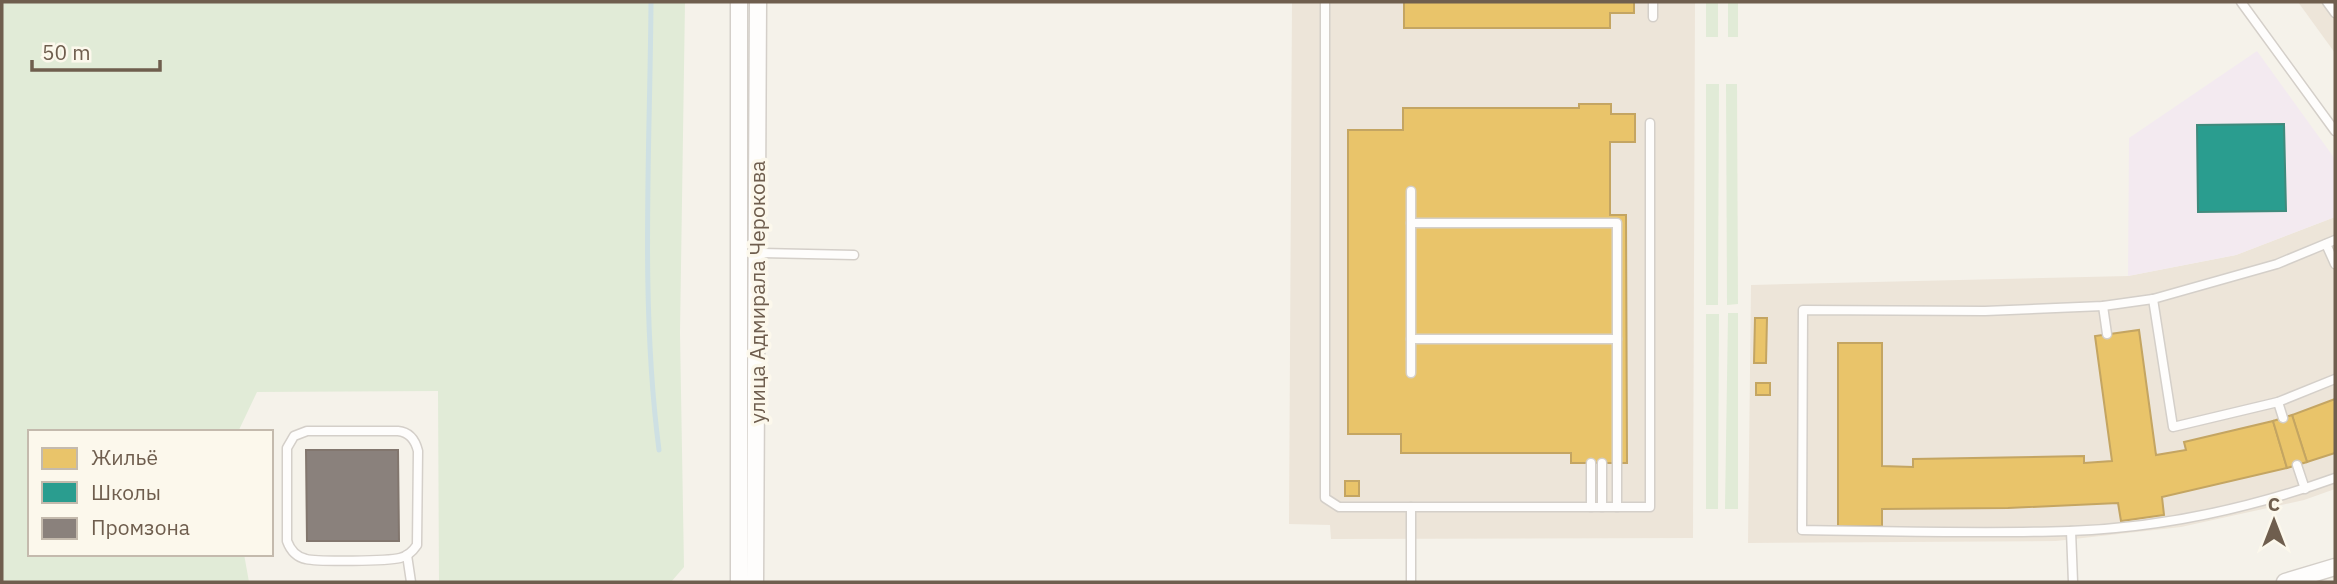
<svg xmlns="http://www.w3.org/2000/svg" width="2337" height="584" viewBox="0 0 2337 584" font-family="'IBM Plex Sans',sans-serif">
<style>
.residential{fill:#ede5d9}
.education{fill:#f3eaf0}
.green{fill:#e1ebd7}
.homes{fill:#e9c46a;stroke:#c4a562;stroke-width:2}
.schools{fill:#2a9d8f;stroke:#3f8a7c;stroke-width:2}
.industry{fill:#8a817c;stroke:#82766e;stroke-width:2}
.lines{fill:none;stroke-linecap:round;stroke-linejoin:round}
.stream{stroke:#cee0e3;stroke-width:5}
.service-casing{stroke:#d4cfc9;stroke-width:11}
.minor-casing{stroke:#d4cfc9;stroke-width:19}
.service{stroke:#fefdfc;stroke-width:8}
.minor{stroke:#fefdfc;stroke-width:16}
.labels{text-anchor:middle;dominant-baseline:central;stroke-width:7;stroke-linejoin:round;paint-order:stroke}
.street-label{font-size:21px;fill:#6f5e4e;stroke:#fcf8ec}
</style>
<rect width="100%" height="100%" fill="#f5f2ea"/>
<!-- residential -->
<g class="residential">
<polygon points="1292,2 1695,2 1693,538 1331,539 1330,525 1289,524"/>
<polygon points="2298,2 2335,2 2335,53"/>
<polygon points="2335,217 2335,489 2304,500 2181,527 2056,541 1748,543 1751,285 2128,276 2236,255"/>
</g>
<!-- education -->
<polygon class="education" points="2257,51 2335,159 2335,217 2236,255 2128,276 2129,138"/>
<!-- green -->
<g class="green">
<polygon points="2,2 685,2 680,333 684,567 671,582 439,581 438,391 257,392 238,432 30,432 30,554 244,554 249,582 2,582"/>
<rect x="1706" y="2" width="12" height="35"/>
<rect x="1728" y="2" width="10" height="35"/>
<polygon points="1706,84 1719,84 1718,305 1706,305"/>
<polygon points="1726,84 1737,84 1738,304 1727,305"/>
<polygon points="1728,313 1738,313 1738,509 1725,509"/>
<polygon points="1706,314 1719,314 1718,509 1706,509"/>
</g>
<!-- homes -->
<g class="homes">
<polygon points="1353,2 1634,2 1634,13 1610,13 1610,28 1404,28 1404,2"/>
<polygon points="1579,104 1611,104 1611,114 1635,114 1635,142 1610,142 1610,215 1626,215 1627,463 1571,463 1571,453 1401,453 1401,434 1348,434 1348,130 1403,130 1403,108 1579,108"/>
<polygon points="1755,318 1767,318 1766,363 1754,363"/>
<polygon points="2139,330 2156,455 2186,450 2184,442 2273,421 2287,468 2162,497 2164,515 2121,521 2118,503 2008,508 1882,509 1882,526 1838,526 1838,343 1882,343 1882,466 1913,467 1913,459 2084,456 2084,463 2112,461 2095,336"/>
<rect x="1756" y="383" width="14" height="12"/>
<polygon points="2335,399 2335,453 2307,462 2292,415"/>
<polygon points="2292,415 2307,462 2287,468 2273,421"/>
<rect x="1345" y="481" width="14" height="15"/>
</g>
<!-- schools -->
<polygon class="schools" points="2284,124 2286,211 2198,212 2197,125"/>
<!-- industry -->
<polygon class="industry" points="306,450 398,450 399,541 307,541"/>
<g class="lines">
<!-- stream -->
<path class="stream" d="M651 2C650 150 640 303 659 450"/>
<!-- service casing -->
<g class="service-casing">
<g id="service">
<polyline points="1325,2 1325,498 1339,507 1411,507 1411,582"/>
<polyline points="1653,2 1653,17"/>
<polyline points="2241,2 2335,131"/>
<polyline points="2327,2 2335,13"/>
<polyline points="1411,191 1411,223"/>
<path d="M2335 240 2277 264 2153 299 2103 306 1985 311 1803 310 1802 530C1891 531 1980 534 2069 531 2159 528 2251 508 2335 478"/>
<polyline points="2326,244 2335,264"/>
<polyline points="757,253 854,255"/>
<polyline points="2153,299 2173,427 2278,402 2283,418"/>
<polyline points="2103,306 2107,334"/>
<polyline points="1411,339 1617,339"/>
<polyline points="1411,373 1411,223 1617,223 1617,507"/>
<polyline points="2278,402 2335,379"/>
<path d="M307 431H398C409 432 415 439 418 451L417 545C413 551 408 556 400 558 388 561 318 562 306 559 296 557 290 549 287 541V448L294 436Z"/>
<polyline points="1591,463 1591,507"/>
<polyline points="1602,463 1602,507"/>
<polyline points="2297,465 2305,489"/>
<polyline points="1411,507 1650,507 1650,123"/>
<polyline points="2071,531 2073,582"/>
<polyline points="407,555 411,582"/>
</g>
</g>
<!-- minor casing -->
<g class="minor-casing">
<g id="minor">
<polyline points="739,2 739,582"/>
<polyline points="755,582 758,2"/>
<polyline points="2285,582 2335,567"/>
</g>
</g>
<!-- service -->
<use href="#service" class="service"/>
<!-- minor -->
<use href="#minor" class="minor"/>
</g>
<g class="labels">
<!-- street labels -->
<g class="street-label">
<text transform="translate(757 292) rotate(-90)">улица Адмирала Черокова</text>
</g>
</g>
<!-- border -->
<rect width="2337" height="584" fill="none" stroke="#6f5e4e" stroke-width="7"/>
<!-- legend -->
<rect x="28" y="430" width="245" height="126" fill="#fcf8ec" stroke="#c4baad" stroke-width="2"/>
<rect x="42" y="448" width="35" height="21" fill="#e9c46a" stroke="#c4baad" stroke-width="2"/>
<text x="91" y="465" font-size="21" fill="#6f5e4e">Жильё</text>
<rect x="42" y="482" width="35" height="21" fill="#2a9d8f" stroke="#c4baad" stroke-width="2"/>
<text x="91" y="500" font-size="21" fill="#6f5e4e">Школы</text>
<rect x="42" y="518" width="35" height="21" fill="#8a817c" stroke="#c4baad" stroke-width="2"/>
<text x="91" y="535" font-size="21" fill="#6f5e4e">Промзона</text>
<!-- north arrow -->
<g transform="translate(2274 521)" stroke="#fcf8ec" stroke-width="5" paint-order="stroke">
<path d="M0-5L12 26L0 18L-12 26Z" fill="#6f5e4e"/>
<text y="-10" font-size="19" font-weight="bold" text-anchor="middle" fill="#6f5e4e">С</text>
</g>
<!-- scale -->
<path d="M32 60v10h128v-10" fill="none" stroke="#6f5e4e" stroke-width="3.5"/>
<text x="42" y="60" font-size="21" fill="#6f5e4e" stroke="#fcf8ec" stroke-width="5" paint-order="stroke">50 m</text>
</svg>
